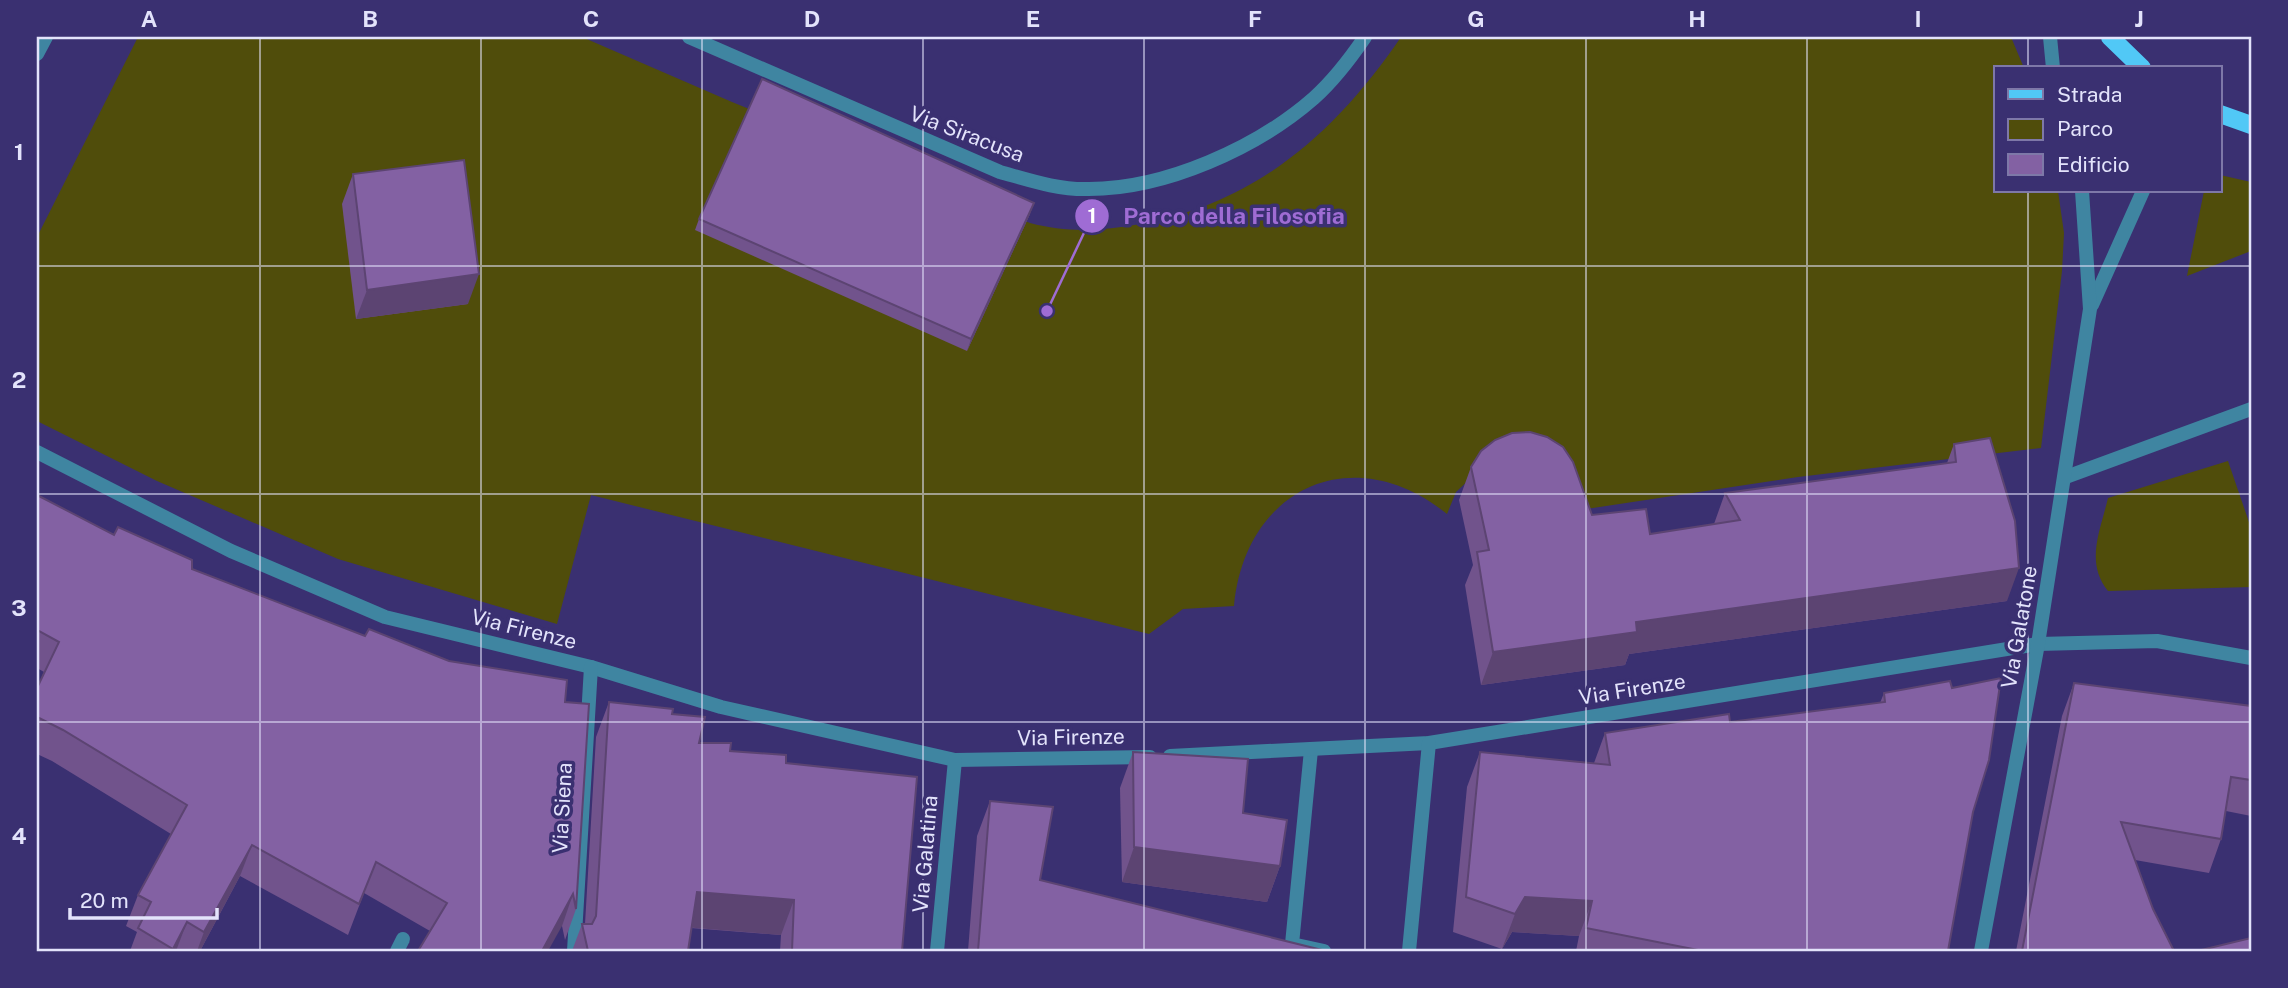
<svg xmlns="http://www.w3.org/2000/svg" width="2288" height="988" viewBox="0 0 2288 988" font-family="'Public Sans',sans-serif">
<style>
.green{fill:#504d0b}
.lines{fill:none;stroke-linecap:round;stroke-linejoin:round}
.service{stroke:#3f85a1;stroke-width:14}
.pedestrian{stroke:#3f85a1;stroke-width:14}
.minor{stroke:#3f85a1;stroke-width:14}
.primary{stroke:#51c8f6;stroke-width:18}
.wall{fill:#71538c}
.shaded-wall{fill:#5c4472}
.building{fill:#8361a3;stroke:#5c4472;stroke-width:2}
.grid{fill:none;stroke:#e3e3fb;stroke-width:2;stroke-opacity:0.55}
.labels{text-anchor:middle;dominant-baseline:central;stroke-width:7;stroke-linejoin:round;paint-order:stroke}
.street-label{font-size:21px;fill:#e3e3fb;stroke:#3a3071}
.leader{fill:none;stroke:#9f6cd4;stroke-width:2.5}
.callout-dot{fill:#9f6cd4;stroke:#3a3071;stroke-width:2.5}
.mark-label{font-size:21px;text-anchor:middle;font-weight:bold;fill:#fff}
.callout-label{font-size:23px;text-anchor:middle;font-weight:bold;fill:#9f6cd4;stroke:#3a3071;stroke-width:7;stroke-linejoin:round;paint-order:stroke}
.neatline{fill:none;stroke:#e3e3fb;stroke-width:2.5}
.grid-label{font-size:23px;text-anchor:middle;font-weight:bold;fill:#e3e3fb}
</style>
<rect width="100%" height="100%" fill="#3a3071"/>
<!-- green -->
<g class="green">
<path d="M138 37H582L732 102 1030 223C1067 233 1102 231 1140 224 1257 203 1336 132 1401 37H2011L2024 68H1996V191H2058L2064 233 2062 271 2041 448 1798 477 1573 511 1474 475 1456 492 1447 514C1353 438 1245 488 1234 606L1183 609 1149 634 591 495 557 624 338 559 157 481 37 421V237Z"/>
<polygon points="2220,175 2251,182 2251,251 2187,276 2204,191 2220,191"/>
<path d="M2228 461 2251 528V587L2108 591C2085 562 2100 532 2108 498Z"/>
</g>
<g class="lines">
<!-- service -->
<polyline class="service" points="397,951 403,939"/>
<!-- pedestrian -->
<polyline class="pedestrian" points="2066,477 2251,409"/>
<!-- minor -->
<g class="minor">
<path d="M689 37 1000 172C1029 180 1058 190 1089 189 1165 189 1257 148 1314 98 1334 80 1350 59 1365 37"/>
<polyline points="2050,37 2053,68"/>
<polyline points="37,54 46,37"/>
<polyline points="2092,305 2143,191"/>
<polyline points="37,452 231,551 385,617 591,667 721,707 955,760 1150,757"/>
<polyline points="1311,750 1292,944 1324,951"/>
<polyline points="1170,756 1429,743 2038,644 2157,641 2251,658"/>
<polyline points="574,951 591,667"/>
<polyline points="937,951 955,760"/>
<polyline points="1409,951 1429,743"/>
<polyline points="1981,951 2038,644 2090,309 2082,191"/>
</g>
<!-- primary -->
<g class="primary">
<polyline points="2110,37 2142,68"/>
<polyline points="2220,114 2251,125"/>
</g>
</g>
<!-- wall -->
<g class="wall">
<polygon points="353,174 468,304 356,319 342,204"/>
<polygon points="1030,214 967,351 695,230 699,219"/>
<polygon points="1954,444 2007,601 1629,654 1625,665 1481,685 1465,585 1473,565 1459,500 1471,467 1592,515 1650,534 1714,524 1725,493 1947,463"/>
<polygon points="37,495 114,535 192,569 365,636 449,661 565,702 576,909 565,940 562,926 430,931 364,893 348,935 240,876 200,951 130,951 137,932 126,926 138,895 171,834 52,761 37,754 37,688 44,672 37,668"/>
<polygon points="2074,683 2251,706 2251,816 2226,811 2221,839 2209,873 2135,860 2153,909 2174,951 2016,951 2062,716"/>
<polygon points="1884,693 1973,812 1948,951 1576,951 1579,936 1512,932 1502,949 1453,932 1467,787 1480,752 1594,763 1605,733 1730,722 1880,703"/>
<polygon points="609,702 672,714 699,743 786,763 902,951 780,951 781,935 691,928 688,951 572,951 582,924 585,924 596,737"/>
<polygon points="1133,752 1243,813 1280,866 1267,902 1122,882 1120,788"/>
<polygon points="990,801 1040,880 1326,951 968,951 977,836"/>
</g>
<!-- shaded-wall -->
<g class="shaded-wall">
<polygon points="1034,203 1030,214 967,351 971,339"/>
<polygon points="479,274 468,304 356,319 367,290"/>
<polygon points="2019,568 2007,601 1629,654 1625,665 1481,685 1493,652 1636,622"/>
<polygon points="252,845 240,876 200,951 197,951 204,932"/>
<polygon points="1134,847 1280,866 1267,902 1122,882"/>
<polygon points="697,892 794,900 781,935 684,927"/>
<polygon points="573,894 562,926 548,951 542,951"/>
<polygon points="1525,897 1592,901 1579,936 1512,932 1502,949 1515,914"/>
<polygon points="187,922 176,951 172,951 173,949"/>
</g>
<!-- building -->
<g class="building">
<polygon points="762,79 1034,203 971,339 699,219"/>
<polygon points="464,160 479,274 367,290 353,174"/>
<polygon points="1530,432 1547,437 1563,447 1573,462 1592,515 1646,509 1650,534 1740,520 1725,493 1956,462 1954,444 1990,438 2015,521 2019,568 1636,622 1637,632 1493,652 1477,552 1489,550 1471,467 1481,451 1495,440 1512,433"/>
<polygon points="37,495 114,535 118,527 192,560 192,569 365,636 369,629 449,661 567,680 565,702 589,704 576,909 573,894 542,951 418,951 447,903 376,862 359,904 252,845 204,932 187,922 173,949 138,928 151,902 138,895 187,805 63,730 37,717 37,688 59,642 37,630"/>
<polygon points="2001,678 1989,760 1973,812 1948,951 1703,951 1586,928 1592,901 1525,897 1515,914 1466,897 1480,752 1610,765 1605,733 1729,714 1730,722 1885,702 1884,693 1950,681 1952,688"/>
<polygon points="2074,683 2251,706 2251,780 2231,777 2221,839 2121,822 2153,909 2174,951 2022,951"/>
<polygon points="609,702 673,709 672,714 705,717 699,743 731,743 730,751 786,755 786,763 917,777 902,951 792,951 794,900 697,892 688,951 588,951 582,924 592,924 596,916"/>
<polygon points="1133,752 1248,759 1243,813 1287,820 1280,866 1134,847"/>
<polygon points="990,801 1053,807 1040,880 1326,951 978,951"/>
<polygon points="2251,938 2251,951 2197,951"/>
</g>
<!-- grid -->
<path class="grid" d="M260 37V951M481 37V951M702 37V951M923 37V951M1144 37V951M1365 37V951M1586 37V951M1807 37V951M2028 37V68M2028 191V951M37 266H2251M37 494H2251M37 722H2251"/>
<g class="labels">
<!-- street labels -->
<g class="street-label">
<text transform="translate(967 134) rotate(21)">Via Siracusa</text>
<text transform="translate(2019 627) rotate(-80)">Via Galatone</text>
<text transform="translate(524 629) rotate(14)">Via Firenze</text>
<text transform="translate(1632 689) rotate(-9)">Via Firenze</text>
<text transform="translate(1071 737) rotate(-1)">Via Firenze</text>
<text transform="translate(562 808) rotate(-87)">Via Siena</text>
<text transform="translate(925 854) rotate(-85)">Via Galatina</text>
</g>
</g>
<!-- callouts -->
<path class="leader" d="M1047 311L1092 216"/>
<g class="callout-dot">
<circle cx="1047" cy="311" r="7"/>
<circle cx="1092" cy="216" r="18"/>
</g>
<g class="mark-label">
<text x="1092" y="223">1</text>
</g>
<g class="callout-label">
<text x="1234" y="224">Parco della Filosofia</text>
</g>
<!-- border -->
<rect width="2288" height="988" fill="none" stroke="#3a3071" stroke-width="77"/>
<!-- legend -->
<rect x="1994" y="66" width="228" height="126" fill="#3a3071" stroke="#7e78a8" stroke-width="2"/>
<rect x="2008" y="89" width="35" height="10" fill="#51c8f6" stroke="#7e78a8" stroke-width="2"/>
<text x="2057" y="102" font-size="21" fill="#e3e3fb">Strada</text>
<rect x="2008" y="119" width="35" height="21" fill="#504d0b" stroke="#7e78a8" stroke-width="2"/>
<text x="2057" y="136" font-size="21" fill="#e3e3fb">Parco</text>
<rect x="2008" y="154" width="35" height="21" fill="#8361a3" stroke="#7e78a8" stroke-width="2"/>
<text x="2057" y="172" font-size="21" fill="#e3e3fb">Edificio</text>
<!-- scale -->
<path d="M70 908v10h147v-10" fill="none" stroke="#e3e3fb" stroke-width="3.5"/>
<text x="80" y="908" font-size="21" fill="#e3e3fb" stroke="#3a3071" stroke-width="5" paint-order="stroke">20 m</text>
<rect x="38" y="38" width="2212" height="912" class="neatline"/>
<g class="grid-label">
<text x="149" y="27">A</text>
<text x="370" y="27">B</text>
<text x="591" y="27">C</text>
<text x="812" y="27">D</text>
<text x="1033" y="27">E</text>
<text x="1255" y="27">F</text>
<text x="1476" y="27">G</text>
<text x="1697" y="27">H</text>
<text x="1918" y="27">I</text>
<text x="2139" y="27">J</text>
<text x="19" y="160">1</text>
<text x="19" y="388">2</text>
<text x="19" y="616">3</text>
<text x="19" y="844">4</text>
</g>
</svg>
